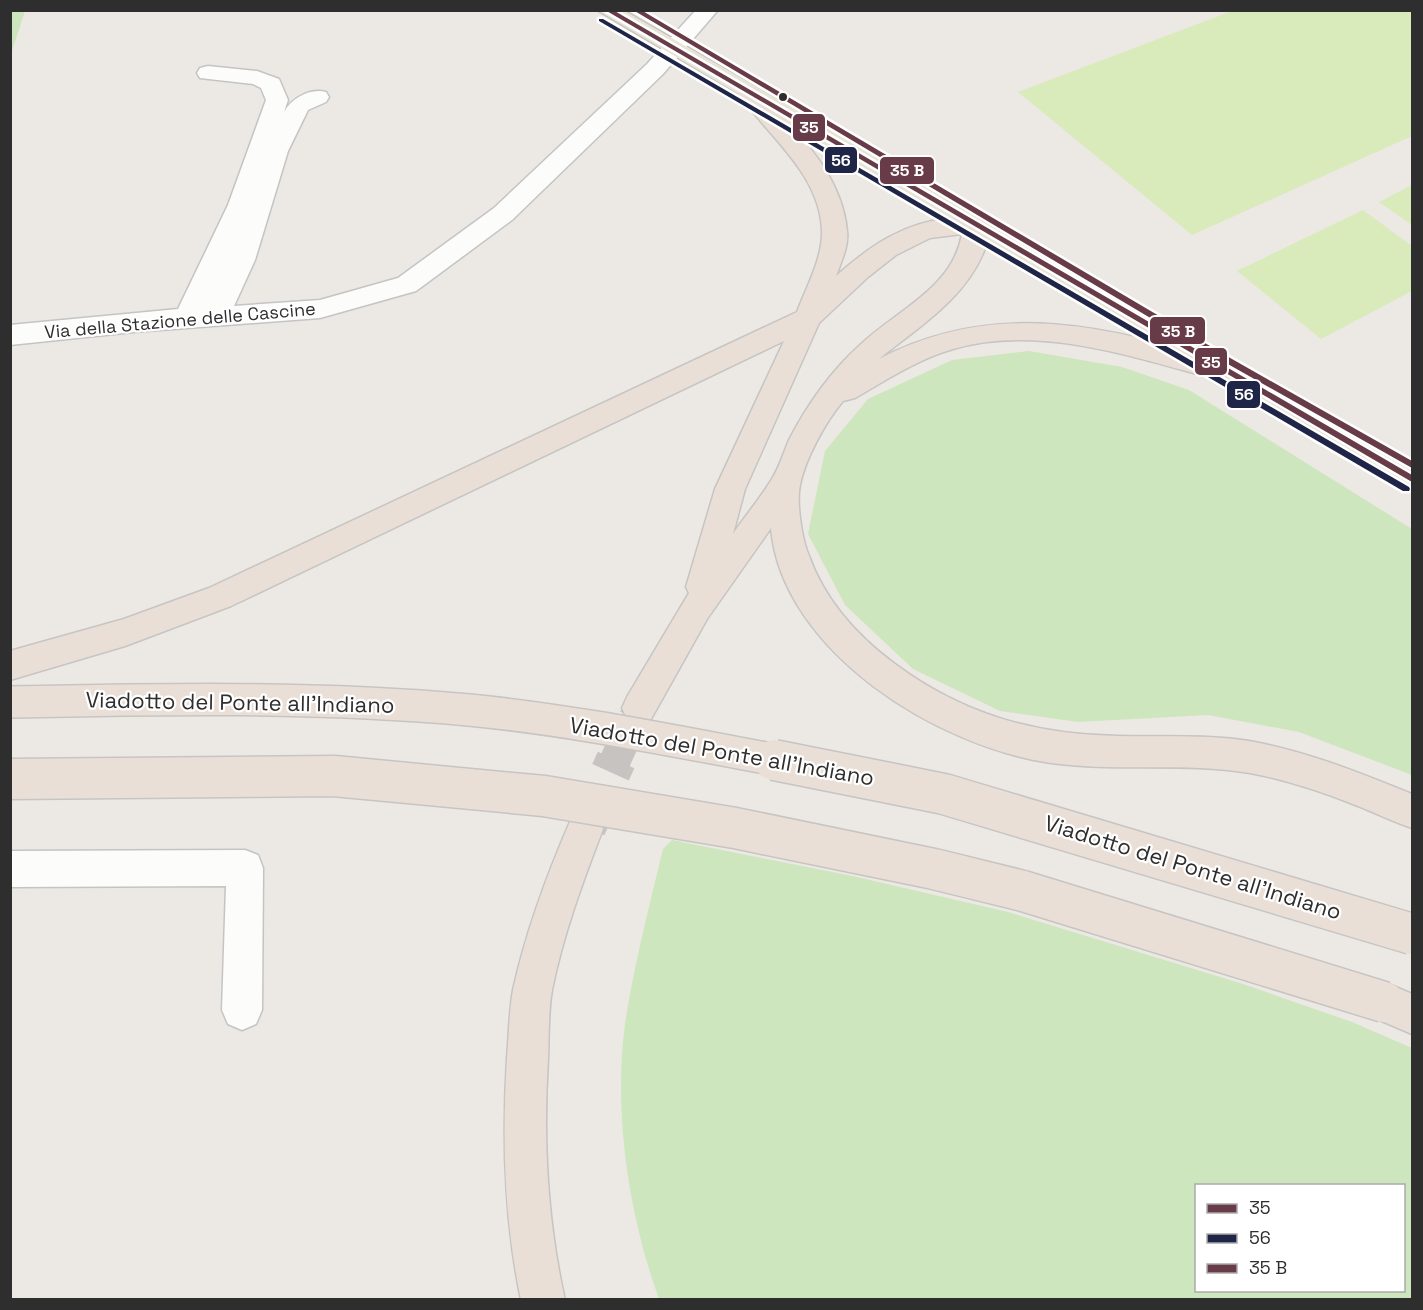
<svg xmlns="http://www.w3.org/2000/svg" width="1423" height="1310" viewBox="0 0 1423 1310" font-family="'Space Grotesk',sans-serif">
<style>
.green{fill:#cee6be;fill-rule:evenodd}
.pitch{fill:#d9eabb}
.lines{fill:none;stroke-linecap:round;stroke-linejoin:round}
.highway-tunnel-far1{stroke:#c6c3c0;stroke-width:31;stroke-dasharray:31 16;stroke-linecap:butt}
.highway-tunnel{stroke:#c6c3c0;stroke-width:40;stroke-dasharray:40 20;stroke-linecap:butt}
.minor-casing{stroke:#c5c4c5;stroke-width:3}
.major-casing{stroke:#c6c5c4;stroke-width:3}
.highway-casing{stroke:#c6c5c4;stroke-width:3}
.minor{fill:#fcfcfb;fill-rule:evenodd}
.major{fill:#e8e4d6;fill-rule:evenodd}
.highway{fill:#eadfd6;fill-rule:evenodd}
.highway-bridge-far1-casing{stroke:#c6c5c4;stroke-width:34;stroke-linecap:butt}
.highway-bridge-casing{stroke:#c6c5c4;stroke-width:43;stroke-linecap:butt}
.highway-bridge-far1{stroke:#eadfd6;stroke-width:31}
.highway-bridge{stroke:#eadfd6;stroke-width:40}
.bus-1-casing{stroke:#fff;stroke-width:5}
.bus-2-casing{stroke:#fff;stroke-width:5}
.bus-3-casing{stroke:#fff;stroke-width:5}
.bus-1{fill:#673b47;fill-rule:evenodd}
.bus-2{fill:#1f2547;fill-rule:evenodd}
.bus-3{fill:#673b47;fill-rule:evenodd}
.bus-dot{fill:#2e2e2e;stroke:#fff;stroke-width:2}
.labels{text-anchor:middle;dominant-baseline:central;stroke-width:4.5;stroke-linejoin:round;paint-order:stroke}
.far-street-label{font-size:18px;fill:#2e2e2e;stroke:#fff}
.street-label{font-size:22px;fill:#2e2e2e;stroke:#fff}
.line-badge{stroke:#fff;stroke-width:2}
.badge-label{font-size:16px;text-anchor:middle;font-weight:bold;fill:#fff}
</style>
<rect width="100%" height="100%" fill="#ece8e4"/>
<!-- green -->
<g class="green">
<polygon points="11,10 25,11 11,54 10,11"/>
<polygon points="1029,351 1122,367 1189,390 1412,529 1412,775 1299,732 1208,715 1078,722 1000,711 913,669 845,605 808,534 825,451 868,399 952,360"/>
<path d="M672 840 857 877 1008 912 1243 984 1352 1022 1412 1048V1299H659C629 1215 613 1114 625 1024 634 965 649 907 663 849ZM1196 1186H1404V1290H1196Z"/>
</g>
<!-- pitch -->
<g class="pitch">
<polygon points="1232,11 1412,11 1412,136 1192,235 1018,92"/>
<polygon points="1412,185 1412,225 1379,202"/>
<polygon points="1363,210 1412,246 1412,291 1321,339 1237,271"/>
</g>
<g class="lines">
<!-- highway-tunnel-far1 -->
<polyline class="highway-tunnel-far1" points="615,761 639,708"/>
<!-- highway-tunnel -->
<polyline class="highway-tunnel" points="586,827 616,760"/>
<!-- minor casing -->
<g class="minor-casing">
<g id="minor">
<path d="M696 10H718L663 74 512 220 416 291 320 318 134 332 10 345V325L178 309 228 205 266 100 261 88 253 84 200 78 197 73 200 68 208 66 257 71 279 79 288 100 284 112C292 98 310 88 326 92L329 97 326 102 308 110 288 151 255 260 234 306 320 300 398 278 494 208 647 64Z"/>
<polygon points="245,850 258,855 263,868 262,1010 256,1024 242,1030 228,1024 222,1010 226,886 10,887 10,851"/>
</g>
</g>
<!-- major casing -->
<g class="major-casing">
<polygon id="major" points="597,10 623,10 1412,465 1412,490 1401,487"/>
</g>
<!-- highway casing -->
<g class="highway-casing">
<g id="highway">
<path d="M749 86 757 88C794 129 842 173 847 231 849 246 841 262 836 276 871 245 905 222 952 218 964 217 974 215 985 218L989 224C987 233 987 243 984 251 965 299 917 328 879 359 998 297 1111 327 1233 364L1237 371 1233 378 1223 381C1138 359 1041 323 953 349 918 359 886 380 855 398L843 401C826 421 805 459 800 485 796 502 802 540 809 556 825 600 857 636 895 664 962 714 1035 735 1118 736 1162 737 1206 734 1249 741 1306 751 1360 773 1412 794V828C1394 822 1376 813 1358 806 1323 792 1287 780 1250 773 1184 762 1117 772 1051 763 939 747 782 652 771 528L707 619 651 719 639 723 627 719 622 708 627 697 689 593 686 587 715 489 784 341 231 606 125 646 10 680V651L124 619 209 588 797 312C806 288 822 259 822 233 822 175 767 135 738 93L741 88ZM962 234C953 288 897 310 860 345 831 371 807 405 789 440 783 454 779 469 770 482 759 500 745 516 733 534L745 489 819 323 868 277 896 255 930 238Z"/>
<path d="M585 812 598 817 603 829C583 881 563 935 552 990 548 1013 549 1036 548 1059 543 1140 547 1220 565 1300H521C504 1219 502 1140 507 1058 509 1036 509 1012 513 990 526 931 548 872 572 817Z"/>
<polygon points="1384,982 1412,994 1412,1034 1370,1016 1364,1002 1370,988"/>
</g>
</g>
<!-- minor -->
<use href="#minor" class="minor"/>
<!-- major -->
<use href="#major" class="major"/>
<!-- highway -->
<use href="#highway" class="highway"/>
<!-- highway-bridge-far1 casing -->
<g class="highway-bridge-far1-casing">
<path id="highway-bridge-far1" d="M10 702C163 699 316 696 469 710 574 720 678 742 782 761"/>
</g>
<!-- highway-bridge casing -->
<g class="highway-bridge-casing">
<g id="highway-bridge">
<polyline points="774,760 944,794 1412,934"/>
<polyline points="10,779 334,776 544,796 735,828 934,869 1023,891 1384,1002"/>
</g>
</g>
<!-- highway-bridge-far1 -->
<use href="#highway-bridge-far1" class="highway-bridge-far1"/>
<!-- highway-bridge -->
<use href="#highway-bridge" class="highway-bridge"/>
<!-- bus-1 casing -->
<g class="bus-1-casing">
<polygon id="bus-1" points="605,10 613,10 1412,475 1412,482"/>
</g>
<!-- bus-2 casing -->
<g class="bus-2-casing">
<polygon id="bus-2" points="599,19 603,19 1409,487 1410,489 1409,491 1403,491 599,21"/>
</g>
<!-- bus-3 casing -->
<g class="bus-3-casing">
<polygon id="bus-3" points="633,10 641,10 1232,359 1412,461 1412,468 1226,363"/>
</g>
<!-- bus-1 -->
<use href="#bus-1" class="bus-1"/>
<!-- bus-2 -->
<use href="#bus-2" class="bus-2"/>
<!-- bus-3 -->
<use href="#bus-3" class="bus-3"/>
</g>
<!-- markers -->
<circle class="bus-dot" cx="783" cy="97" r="5"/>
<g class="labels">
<!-- far-street labels -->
<g class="far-street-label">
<text transform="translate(180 320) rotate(-5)">Via della Stazione delle Cascine</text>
</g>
<!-- street labels -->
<g class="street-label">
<text transform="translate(240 702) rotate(1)">Viadotto del Ponte all'Indiano</text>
<text transform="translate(722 751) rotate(10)">Viadotto del Ponte all'Indiano</text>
<text transform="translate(1193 867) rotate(17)">Viadotto del Ponte all'Indiano</text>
</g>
</g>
<g class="line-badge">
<rect x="792" y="113" width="34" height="29" rx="6" fill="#673b47"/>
<rect x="824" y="146" width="34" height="28" rx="6" fill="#1f2547"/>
<rect x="879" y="156" width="56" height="29" rx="6" fill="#673b47"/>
<rect x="1149" y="316" width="57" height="29" rx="6" fill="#673b47"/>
<rect x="1194" y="347" width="34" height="29" rx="6" fill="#673b47"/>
<rect x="1226" y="380" width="35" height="29" rx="6" fill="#1f2547"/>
</g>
<g class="badge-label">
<text x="809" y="133">35</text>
<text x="841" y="166">56</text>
<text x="907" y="176">35 B</text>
<text x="1178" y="337">35 B</text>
<text x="1211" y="368">35</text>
<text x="1244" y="400">56</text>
</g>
<!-- border -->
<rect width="1423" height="1310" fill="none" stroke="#2e2e2e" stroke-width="24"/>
<!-- legend -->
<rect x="1195" y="1184" width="210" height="108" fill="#ffffff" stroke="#ababab" stroke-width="1.5"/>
<rect x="1207" y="1204" width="30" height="9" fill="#673b47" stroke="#ababab" stroke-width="1.5"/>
<text x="1249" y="1214" font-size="18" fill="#2e2e2e">35</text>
<rect x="1207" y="1234" width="30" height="9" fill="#1f2547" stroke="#ababab" stroke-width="1.5"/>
<text x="1249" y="1244" font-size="18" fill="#2e2e2e">56</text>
<rect x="1207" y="1264" width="30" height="9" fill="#673b47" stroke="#ababab" stroke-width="1.5"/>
<text x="1249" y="1274" font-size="18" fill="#2e2e2e">35 B</text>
</svg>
